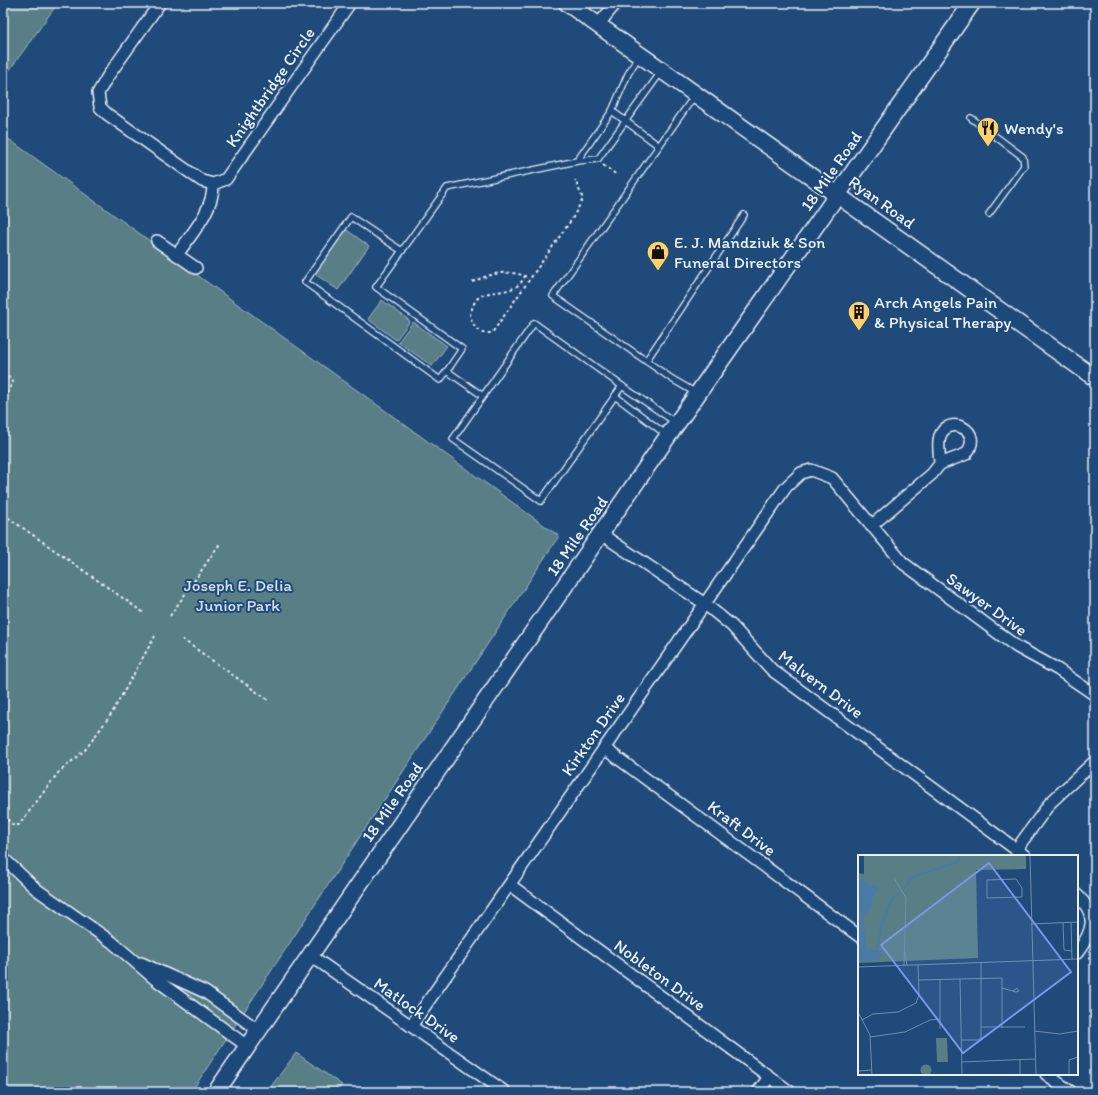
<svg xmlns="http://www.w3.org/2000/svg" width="1098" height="1095" viewBox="0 0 1098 1095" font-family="Itim,sans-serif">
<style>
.green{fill:#587f86;stroke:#a0b8bf}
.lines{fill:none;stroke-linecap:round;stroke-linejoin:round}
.service-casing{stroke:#e8f1f8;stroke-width:8}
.minor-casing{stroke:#e8f1f8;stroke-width:14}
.secondary-casing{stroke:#e8f1f8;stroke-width:19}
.path{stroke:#e8f1f8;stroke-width:2;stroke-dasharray:3 3;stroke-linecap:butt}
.service{stroke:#1f4a7a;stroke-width:5.5}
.minor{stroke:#1f4a7a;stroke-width:11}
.secondary{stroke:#1f4a7a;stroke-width:16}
.labels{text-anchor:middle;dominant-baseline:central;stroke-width:4;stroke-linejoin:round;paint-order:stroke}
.street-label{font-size:17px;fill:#e8f1f8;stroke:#1f4a7a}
.poi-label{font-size:17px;fill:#e8f1f8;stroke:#1f4a7a;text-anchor:start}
.park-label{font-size:17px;fill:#d2e0e7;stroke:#1f4a7a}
.inset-river{fill:none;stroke:#4a7ba7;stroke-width:2}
.inset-road{fill:none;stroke:#6f8dac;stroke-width:1}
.view{fill:#7897e6;fill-opacity:0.15;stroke:#7897e6;stroke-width:2}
.inset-edge{fill:none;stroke:#e8f1f8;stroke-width:2}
</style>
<rect width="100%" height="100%" fill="#1f4a7a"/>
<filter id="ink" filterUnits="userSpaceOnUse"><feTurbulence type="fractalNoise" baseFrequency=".025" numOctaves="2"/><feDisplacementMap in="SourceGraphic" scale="8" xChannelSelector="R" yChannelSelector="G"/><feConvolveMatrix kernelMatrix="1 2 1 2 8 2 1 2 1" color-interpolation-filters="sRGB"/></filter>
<g filter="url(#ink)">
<!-- green -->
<g class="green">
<polygon points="3,3 58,3 3,79"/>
<polygon points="3,135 559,536 191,1092 3,1092"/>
<polygon points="344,228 369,246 338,290 312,272"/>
<polygon points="382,300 410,321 396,340 368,319"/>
<polygon points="413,322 447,346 432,366 398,342"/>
<polygon points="296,1053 342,1085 337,1092 267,1092"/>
</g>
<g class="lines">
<!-- service casing -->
<g class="service-casing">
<g id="service">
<polyline points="695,95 553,296 672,379 696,393"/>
<polyline points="612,111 659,146"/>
<polyline points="971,118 1023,157 1024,166 989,214"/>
<polyline points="577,161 612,111 628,74 639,56"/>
<polyline points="402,251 351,217 305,282 440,380 447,371"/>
<polygon points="534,323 622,386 541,501 453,439"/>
<polyline points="646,361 744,215"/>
<polyline points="622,386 675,422"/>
<polyline points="483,396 447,371 462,349 376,287 447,188 577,161 598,159 661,72"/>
<polyline points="615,396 668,436"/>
</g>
</g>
<!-- minor casing -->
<g class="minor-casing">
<g id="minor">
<polyline points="160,3 108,76 98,93 100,107 107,114 202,181 213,184 226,179 350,3"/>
<polyline points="598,25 616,3"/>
<polyline points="157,241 196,268"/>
<path d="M177 255C191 234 214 210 213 184"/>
<path d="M871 526 932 474 940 464 966 454C985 430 948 414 940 436 937 444 940 456 940 464"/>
<polyline points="601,534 705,604 732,626 772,670 1025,856"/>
<polyline points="604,748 859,936"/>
<polyline points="1016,850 1050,803 1095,761"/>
<polyline points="3,858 36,889 112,942 155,979 247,1046"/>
<polyline points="510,885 790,1092"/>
<path d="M1077 895C1098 915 1094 930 1077 953"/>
<polyline points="310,955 505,1092"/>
<polyline points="141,963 205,992 258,1030"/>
<polyline points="411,1026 786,487 801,473 811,470 832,478 903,563 1017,647 1057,669 1095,695"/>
<polyline points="1046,1074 1071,1092"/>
<polyline points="758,1092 769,1077"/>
</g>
</g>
<!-- secondary casing -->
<g class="secondary-casing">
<g id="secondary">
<polyline points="567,3 1095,378"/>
<polyline points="216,1092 668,436 972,3"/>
</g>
</g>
<!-- path -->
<g class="path">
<polyline points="603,165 617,175"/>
<path d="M472 282C491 274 504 269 525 276 515 298 491 287 478 298 473 303 472 309 470 315L473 324 482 333H492L572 219 583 199 575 180"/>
<polyline points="3,373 12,379 13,382 3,399"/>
<polyline points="3,514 144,613"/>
<polyline points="170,616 221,542"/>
<polyline points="182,639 268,700"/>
<polyline points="3,815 13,825 19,825 58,773 85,750 112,713 155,636"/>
</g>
<!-- service -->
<use href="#service" class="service"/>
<!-- minor -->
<use href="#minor" class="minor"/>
<!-- secondary -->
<use href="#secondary" class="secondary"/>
</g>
</g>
<!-- icons -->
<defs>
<g id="restaurant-pin" transform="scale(1.15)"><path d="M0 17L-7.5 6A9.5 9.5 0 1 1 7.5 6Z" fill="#ffd166" stroke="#1f4a7a"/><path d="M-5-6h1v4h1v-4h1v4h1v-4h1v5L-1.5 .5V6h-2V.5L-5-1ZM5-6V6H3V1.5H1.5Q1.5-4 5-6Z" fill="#111"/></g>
<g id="shop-pin" transform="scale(1.15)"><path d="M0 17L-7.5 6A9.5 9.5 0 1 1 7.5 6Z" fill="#ffd166" stroke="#1f4a7a"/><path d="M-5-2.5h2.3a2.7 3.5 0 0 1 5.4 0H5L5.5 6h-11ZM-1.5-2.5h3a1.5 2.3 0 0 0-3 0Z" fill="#111"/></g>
<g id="building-pin" transform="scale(1.15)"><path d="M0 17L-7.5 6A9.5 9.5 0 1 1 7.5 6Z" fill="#ffd166" stroke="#1f4a7a"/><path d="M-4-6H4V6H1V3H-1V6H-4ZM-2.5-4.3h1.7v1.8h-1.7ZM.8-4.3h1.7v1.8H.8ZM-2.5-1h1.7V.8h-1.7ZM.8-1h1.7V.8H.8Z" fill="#111"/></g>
</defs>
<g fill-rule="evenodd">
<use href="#restaurant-pin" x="988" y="128"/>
<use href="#shop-pin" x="658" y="252"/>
<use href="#building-pin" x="859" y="312"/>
</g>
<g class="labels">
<!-- street labels -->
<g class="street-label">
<text transform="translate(270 87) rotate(-55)">Knightbridge Circle</text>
<text transform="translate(831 171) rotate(-55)">18 Mile Road</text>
<text transform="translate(882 202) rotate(36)">Ryan Road</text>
<text transform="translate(577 536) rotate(-55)">18 Mile Road</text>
<text transform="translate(987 604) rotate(36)">Sawyer Drive</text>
<text transform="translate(821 684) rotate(37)">Malvern Drive</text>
<text transform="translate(593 734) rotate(-55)">Kirkton Drive</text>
<text transform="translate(392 802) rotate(-55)">18 Mile Road</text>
<text transform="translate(742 828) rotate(37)">Kraft Drive</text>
<text transform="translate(660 975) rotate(36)">Nobleton Drive</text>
<text transform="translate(417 1010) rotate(35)">Matlock Drive</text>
</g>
<!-- poi labels -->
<g class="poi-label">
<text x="1004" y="128">Wendy's</text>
<text x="674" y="242">E. J. Mandziuk &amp; Son<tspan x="674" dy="20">Funeral Directors</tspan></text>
<text x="874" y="302">Arch Angels Pain<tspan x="874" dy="20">&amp; Physical Therapy</tspan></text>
</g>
<!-- park labels -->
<g class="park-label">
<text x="238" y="585">Joseph E. Delia<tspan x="238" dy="20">Junior Park</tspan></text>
</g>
</g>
<!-- overview -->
<g transform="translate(858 855)">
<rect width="220" height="220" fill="#1f4a7a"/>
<path d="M6 0H168V14L118 15 120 103 0 108V18L6 19ZM78 183H89L90 207H79ZM62.5 215a5.5 5.5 0 1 1 11 0a5.5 5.5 0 1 1-11 0Z" fill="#587f86"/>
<path d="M0 21 12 30 22 33 15 41 13 55 5 61 8 93 24 96V101L19 105 0 106Z" fill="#4a7ba7"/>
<path class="inset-river" d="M46 33 55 22 93 9 100 6 102 0M19 94 24 67 35 43 41 38"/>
<path class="inset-road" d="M172 0 178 220M36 23 48 43 46 110M158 24 164 33V42L129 43V25ZM205 68 206 95 214 96M213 68 214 104M173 69 220 67M47 97 49 110M0 112 220 104M82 124V174M102 124 104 220M60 125 144 123V173M144 133 158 137 161 136 159 133 155 136M0 157 12 180 14 220M4 165 15 159 40 157 58 148 61 140 60 110M123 172H167M176 176 202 179 220 176M12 182 47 177 72 165 82 164M103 185H120L123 183V107M162 204V220M103 207 177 204M0 216 14 215M211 220V205L220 202"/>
<path class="view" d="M131 8 213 117 105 198 23 90Z"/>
<rect width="220" height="220" class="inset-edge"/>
</g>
<!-- margin -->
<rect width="1098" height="1095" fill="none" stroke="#1f4a7a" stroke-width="16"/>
<rect x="8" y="8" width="1082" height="1079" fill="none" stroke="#e8f1f8" stroke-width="1.5" filter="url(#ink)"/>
</svg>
